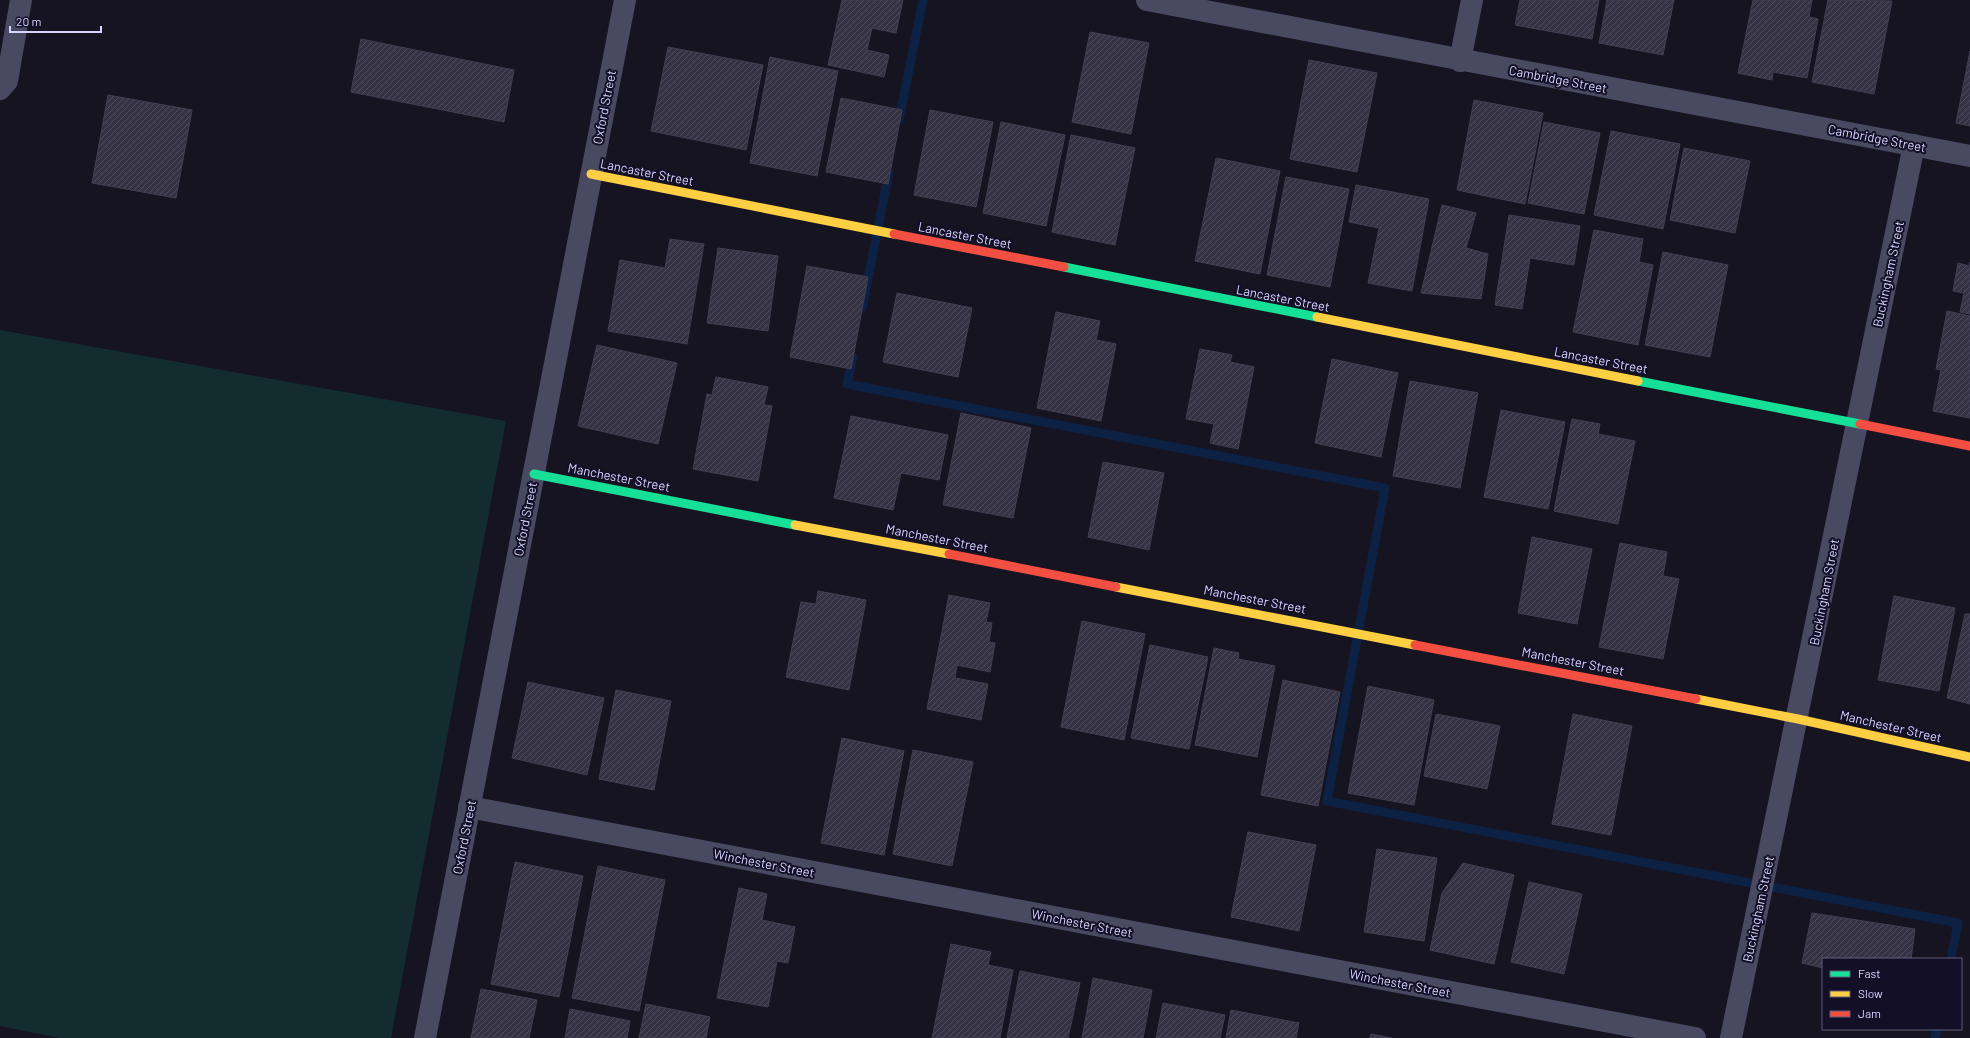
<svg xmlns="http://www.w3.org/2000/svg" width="1970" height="1038" viewBox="0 0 1970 1038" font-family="Barlow,sans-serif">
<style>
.grass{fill:#132c2d}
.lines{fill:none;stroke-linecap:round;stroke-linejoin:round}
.stream{stroke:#0d2144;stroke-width:9}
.building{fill:url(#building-hatch);stroke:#433f54}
.street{stroke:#4a4962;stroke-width:22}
.fast{stroke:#16e098;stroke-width:9}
.slow{stroke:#ffcf43;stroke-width:9}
.jam{stroke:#f24e42;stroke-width:9}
.labels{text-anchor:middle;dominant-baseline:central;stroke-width:4;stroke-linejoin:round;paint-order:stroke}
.street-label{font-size:13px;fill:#d9d4ff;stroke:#130f26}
</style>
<defs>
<pattern id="building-hatch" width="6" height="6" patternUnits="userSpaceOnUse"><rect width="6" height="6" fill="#343243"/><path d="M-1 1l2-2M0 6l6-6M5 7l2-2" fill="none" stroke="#514f5f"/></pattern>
</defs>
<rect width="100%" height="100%" fill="#161421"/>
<!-- grass -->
<polygon class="grass" points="0,330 506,421 391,1038 60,1038 0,1026"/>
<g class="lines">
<!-- stream -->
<g class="stream">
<polyline points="899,120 923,0"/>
<polyline points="862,309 889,172"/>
<polyline points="853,357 847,384 1385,488 1327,801 1958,923 1951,959"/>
<polyline points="1935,1038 1937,1029"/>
</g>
</g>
<!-- building -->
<g class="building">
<polygon points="842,0 903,0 896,33 872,28 867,50 889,55 884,77 828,65"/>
<polygon points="1520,0 1599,0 1592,39 1515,25"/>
<polygon points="1607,0 1674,0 1663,55 1599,43"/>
<polygon points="1753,0 1812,0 1809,17 1818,19 1807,78 1773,72 1772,80 1738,73"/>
<polygon points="1828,0 1892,1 1874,94 1812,82"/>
<polygon points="1090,32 1149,43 1131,134 1072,122"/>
<polygon points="361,39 514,70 504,122 351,92"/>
<polygon points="668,47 763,65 746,150 651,131"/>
<polygon points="1970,51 1970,126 1956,123"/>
<polygon points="770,57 838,71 817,176 750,163"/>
<polygon points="1309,60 1377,73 1357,172 1290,159"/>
<polygon points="108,95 192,110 176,198 92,183"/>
<polygon points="841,98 902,110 888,184 826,172"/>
<polygon points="1474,100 1543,113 1525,204 1457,190"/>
<polygon points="930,110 993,122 976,207 914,195"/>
<polygon points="1001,122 1065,135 1046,226 983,213"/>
<polygon points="1544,122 1600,133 1584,214 1528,203"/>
<polygon points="1611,131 1680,144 1663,229 1594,215"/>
<polygon points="1071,135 1135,148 1115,245 1052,232"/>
<polygon points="1684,148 1750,161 1735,233 1670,220"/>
<polygon points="1216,158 1280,171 1260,274 1195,261"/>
<polygon points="1286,177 1349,189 1330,287 1267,275"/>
<polygon points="1356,185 1429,199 1412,291 1368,283 1379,228 1349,222"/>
<polygon points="1442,205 1476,213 1466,248 1488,254 1481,299 1421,293"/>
<polygon points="1509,215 1580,226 1574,265 1530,258 1522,309 1495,305"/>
<polygon points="1594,230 1643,239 1639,262 1653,265 1638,345 1573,332"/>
<polygon points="670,239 704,244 687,344 608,331 620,260 665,268"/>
<polygon points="718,248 778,256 768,331 707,323"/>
<polygon points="1663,252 1728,265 1710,357 1645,345"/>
<polygon points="1970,262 1970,314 1960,312 1964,293 1953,291 1958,263 1969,266"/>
<polygon points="807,266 868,277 851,369 790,357"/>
<polygon points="897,293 972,308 958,377 883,362"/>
<polygon points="1947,311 1970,316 1970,418 1933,411 1941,370 1936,369"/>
<polygon points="1056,312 1100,321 1096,340 1116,344 1101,421 1037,408"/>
<polygon points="597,345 677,363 658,444 578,426"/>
<polygon points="1200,349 1232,355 1230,362 1254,367 1238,449 1210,443 1214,424 1186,419"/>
<polygon points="1332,359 1398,373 1381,457 1315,443"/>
<polygon points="716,377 768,387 764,405 772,406 758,481 693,469 707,394 712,395"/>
<polygon points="1410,381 1478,393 1460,488 1393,476"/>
<polygon points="1501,410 1565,422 1548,509 1484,497"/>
<polygon points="961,413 1031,428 1013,518 943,505"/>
<polygon points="851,416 948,435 939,480 901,473 893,510 834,498"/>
<polygon points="1572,419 1600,424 1598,434 1635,441 1618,524 1554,511"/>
<polygon points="1103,462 1164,473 1149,550 1088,537"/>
<polygon points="1532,537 1592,549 1577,624 1518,613"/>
<polygon points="1620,543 1667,552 1663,576 1679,579 1663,659 1599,647"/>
<polygon points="818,591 866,600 849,690 786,677 801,602 816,604"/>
<polygon points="949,595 990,603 986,622 992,623 989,642 995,643 990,672 957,665 955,678 988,684 981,720 927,709"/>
<polygon points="1894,596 1955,608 1939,691 1878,680"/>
<polygon points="1965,614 1970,614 1970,704 1947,698"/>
<polygon points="1082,621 1145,634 1124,740 1061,727"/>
<polygon points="1150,645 1208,657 1189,749 1131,738"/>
<polygon points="1214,648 1239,653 1238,659 1275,666 1257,757 1195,745"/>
<polygon points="1283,680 1340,692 1318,806 1261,795"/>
<polygon points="528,682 604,698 587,775 512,758"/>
<polygon points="1368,686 1434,700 1414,805 1348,793"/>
<polygon points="616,690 671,701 654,790 599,779"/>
<polygon points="1436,714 1500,726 1487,789 1424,776"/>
<polygon points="1573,714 1632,726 1611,835 1552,824"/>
<polygon points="842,738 904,751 884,855 821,843"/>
<polygon points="913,750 973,762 952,866 893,854"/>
<polygon points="1248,832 1316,845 1299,931 1231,917"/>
<polygon points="1377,849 1437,858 1424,941 1364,932"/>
<polygon points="515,862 583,876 559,997 491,984"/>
<polygon points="1463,863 1514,875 1494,964 1430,950 1442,893"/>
<polygon points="598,866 665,880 639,1011 572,998"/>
<polygon points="1529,882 1582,894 1564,974 1511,962"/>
<polygon points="739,888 767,894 762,920 795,927 788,963 777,961 768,1007 717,998"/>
<polygon points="1812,913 1915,929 1911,959 1823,959 1823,968 1802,963"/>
<polygon points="951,944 991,952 988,965 1013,970 1000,1038 932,1038"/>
<polygon points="1020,971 1080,983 1068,1038 1007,1038"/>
<polygon points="1093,978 1152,990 1143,1038 1082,1038"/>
<polygon points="481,989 537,1000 529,1038 471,1038"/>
<polygon points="1163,1003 1225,1015 1220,1038 1156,1038"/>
<polygon points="646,1004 710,1017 706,1038 639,1038"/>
<polygon points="570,1009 630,1021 627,1038 565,1038"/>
<polygon points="1231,1010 1299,1023 1296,1038 1226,1038"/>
<polygon points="1371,1034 1392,1038 1370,1038"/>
</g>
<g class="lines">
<!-- street -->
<g class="street">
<polyline points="1147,0 1970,156"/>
<polyline points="1460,61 1472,0"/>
<polyline points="0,89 7,81 21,0"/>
<polyline points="469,807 1695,1038"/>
<polyline points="425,1038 625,0"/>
<polyline points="1731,1038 1914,145"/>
</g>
<!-- fast -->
<g class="fast">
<polyline points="1064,267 1317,317"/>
<polyline points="1638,381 1860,424"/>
<polyline points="534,474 795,525"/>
</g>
<!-- slow -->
<g class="slow">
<polyline points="591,174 894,234"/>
<polyline points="1317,317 1638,381"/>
<polyline points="795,525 949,554"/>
<polyline points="1116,587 1415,645"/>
<polyline points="1696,699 1798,719 1970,757"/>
</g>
<!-- jam -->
<g class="jam">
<polyline points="894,234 1064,267"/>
<polyline points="1860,424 1970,446"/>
<polyline points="949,554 1116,587"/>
<polyline points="1415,645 1696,699"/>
</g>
</g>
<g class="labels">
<!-- street labels -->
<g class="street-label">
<text transform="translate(1558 79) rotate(11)">Cambridge Street</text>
<text transform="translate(604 107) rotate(-79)">Oxford Street</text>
<text transform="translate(1877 138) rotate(11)">Cambridge Street</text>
<text transform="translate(647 172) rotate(11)">Lancaster Street</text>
<text transform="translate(965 235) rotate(11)">Lancaster Street</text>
<text transform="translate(1888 274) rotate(-78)">Buckingham Street</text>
<text transform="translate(1283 298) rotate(11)">Lancaster Street</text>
<text transform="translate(1601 360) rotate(11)">Lancaster Street</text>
<text transform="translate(619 477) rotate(11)">Manchester Street</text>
<text transform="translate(525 519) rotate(-79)">Oxford Street</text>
<text transform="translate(937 538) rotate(11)">Manchester Street</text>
<text transform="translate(1824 592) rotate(-79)">Buckingham Street</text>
<text transform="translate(1255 599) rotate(11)">Manchester Street</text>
<text transform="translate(1573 661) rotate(11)">Manchester Street</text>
<text transform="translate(1891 726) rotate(13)">Manchester Street</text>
<text transform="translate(464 837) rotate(-79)">Oxford Street</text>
<text transform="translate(764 863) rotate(11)">Winchester Street</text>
<text transform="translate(1758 909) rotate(-78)">Buckingham Street</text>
<text transform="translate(1082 923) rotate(11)">Winchester Street</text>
<text transform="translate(1400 983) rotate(11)">Winchester Street</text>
</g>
</g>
<!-- legend -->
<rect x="1822" y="958" width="140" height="72" fill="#130f26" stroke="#625e7d"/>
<rect x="1830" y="971" width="20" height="6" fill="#16e098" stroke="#625e7d"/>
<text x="1858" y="978" font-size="12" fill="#d9d4ff">Fast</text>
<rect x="1830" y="991" width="20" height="6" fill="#ffcf43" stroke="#625e7d"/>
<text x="1858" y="998" font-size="12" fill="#d9d4ff">Slow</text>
<rect x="1830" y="1011" width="20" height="6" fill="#f24e42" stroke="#625e7d"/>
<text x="1858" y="1018" font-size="12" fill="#d9d4ff">Jam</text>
<!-- scale -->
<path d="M10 26v6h91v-6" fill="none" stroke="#d9d4ff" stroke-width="2"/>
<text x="16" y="26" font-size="12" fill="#d9d4ff" stroke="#130f26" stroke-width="3" paint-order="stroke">20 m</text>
</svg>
